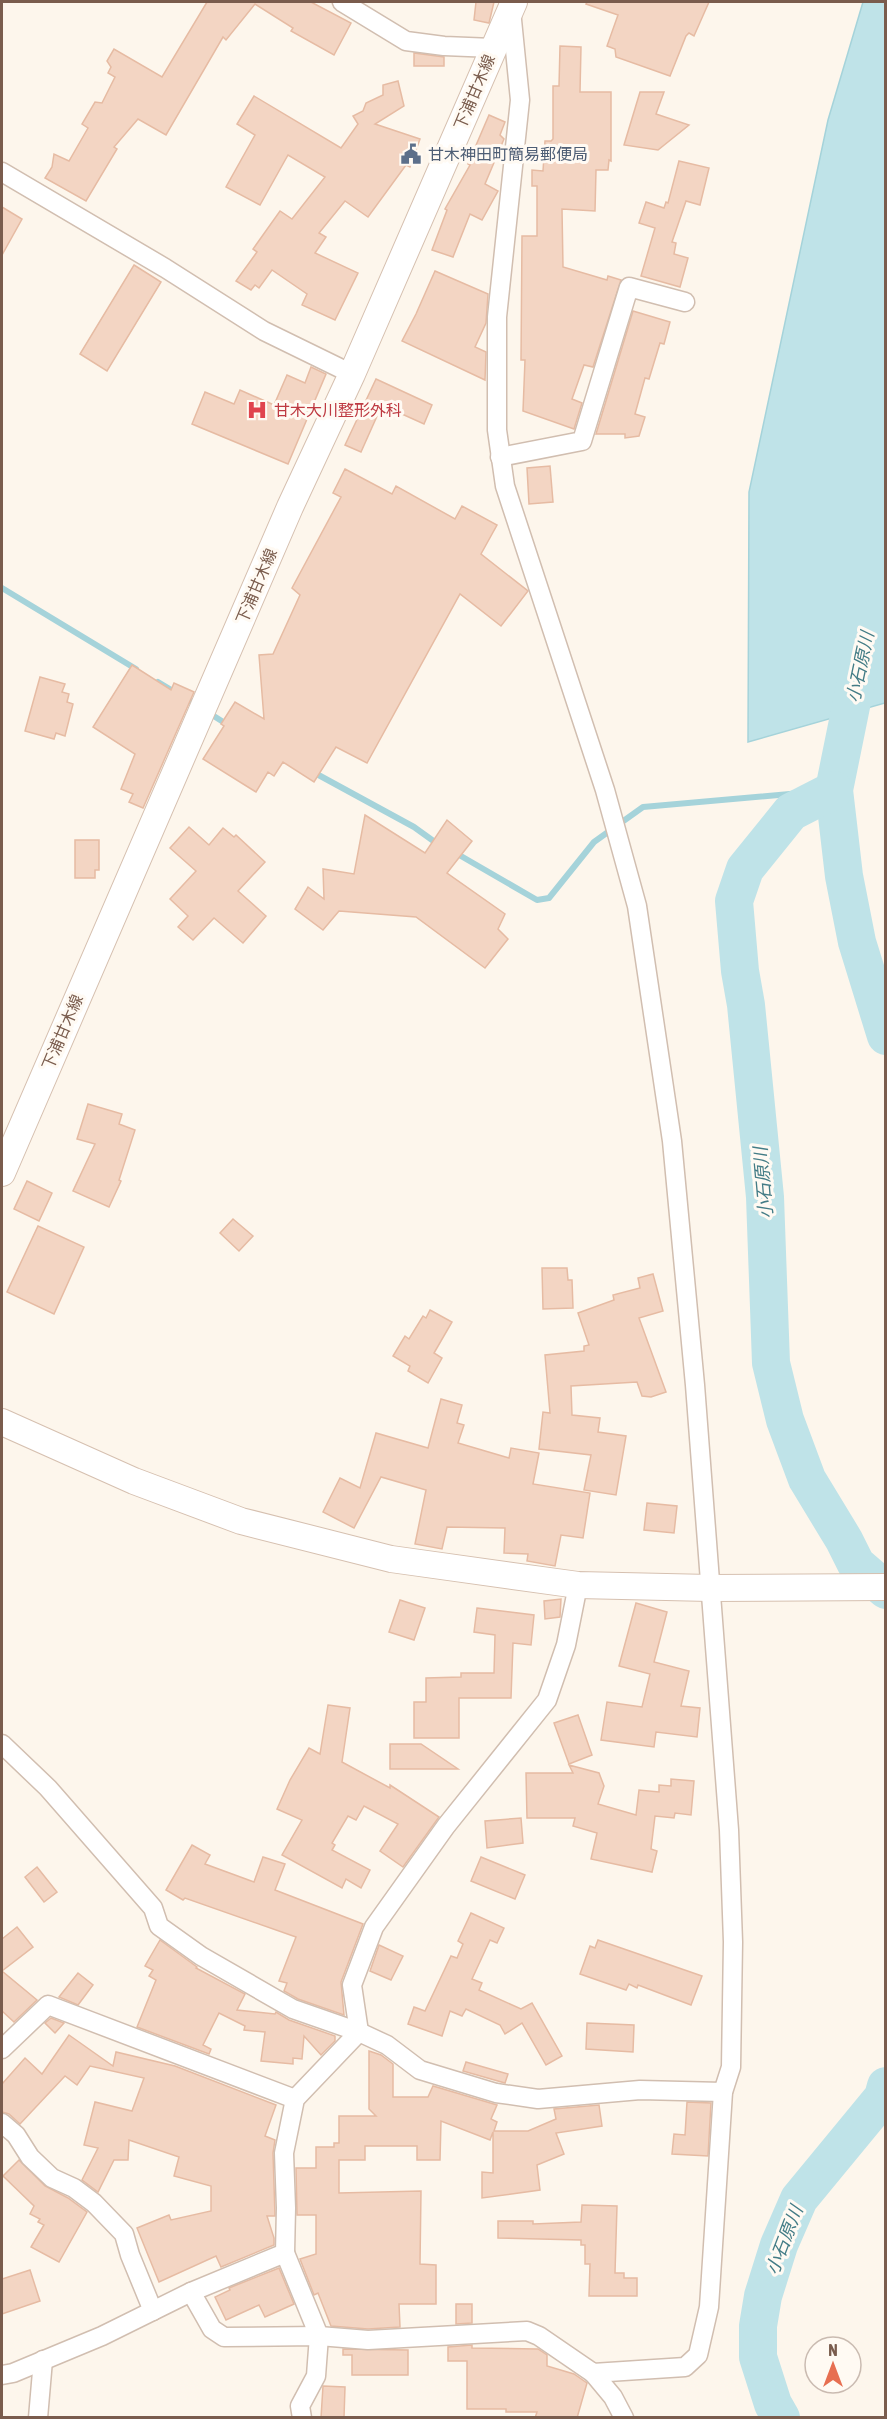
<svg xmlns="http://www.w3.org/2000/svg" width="887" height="2419" viewBox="0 0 887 2419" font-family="'Asap Condensed','Noto Sans JP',sans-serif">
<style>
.water{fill:#bfe3e8;stroke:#a5d3da;stroke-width:1.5}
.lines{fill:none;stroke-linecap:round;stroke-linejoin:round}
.stream{stroke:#a5d3da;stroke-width:6}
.river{stroke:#bfe3e8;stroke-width:38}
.building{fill:#f3d5c3;stroke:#e6bba3;stroke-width:1.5}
.street-casing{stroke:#d1beb0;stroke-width:21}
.secondary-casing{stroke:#d6c0b0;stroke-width:28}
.street{stroke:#fff;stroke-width:18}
.secondary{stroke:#fff;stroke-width:26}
.labels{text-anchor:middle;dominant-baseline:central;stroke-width:6;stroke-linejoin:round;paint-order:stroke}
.street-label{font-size:16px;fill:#7a5c4d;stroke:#fffaf3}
.service-label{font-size:16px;fill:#4e5e75;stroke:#fffaf3;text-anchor:start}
.health-label{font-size:16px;fill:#be3a42;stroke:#fffaf3;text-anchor:start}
.water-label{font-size:18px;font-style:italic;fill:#437c86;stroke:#fffaf3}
</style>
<rect width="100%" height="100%" fill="#fdf6ec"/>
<!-- water -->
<polygon class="water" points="863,2 886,2 885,703 748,742 749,492 828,120"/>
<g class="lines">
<!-- stream -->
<g class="stream">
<polyline points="2,588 136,669"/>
<polyline points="158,682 198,706"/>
<polyline points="209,713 228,725"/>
<polyline points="313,772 414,827 439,845"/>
<polyline points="454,852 537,900 549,898 594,842 643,807 834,790"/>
</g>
<!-- river -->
<g class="river">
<polyline points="860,662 834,790 844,876 857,942 886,1036"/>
<polyline points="834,790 791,812 745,869 734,901 740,971 746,1005 765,1197 771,1363 785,1420 807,1479 844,1540 856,1564 886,1590"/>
<polyline points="781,2418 773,2404 758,2357 758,2326 763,2296 779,2245 799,2199 883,2097 886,2086"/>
</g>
</g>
<!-- building -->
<g class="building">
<polygon points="207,2 311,2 351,23 334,55 291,31 293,28 255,4 226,40 223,37 166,135 138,119 114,147 117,149 86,201 45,178 52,167 54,154 69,161 88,128 82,124 95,102 102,103 115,77 108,73 111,67 107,61 114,49 162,77"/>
<polygon points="476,2 494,2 489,23 474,20"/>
<polygon points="587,2 709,2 694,36 689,33 686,36 670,76 616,57 615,49 607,46 618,15 586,4"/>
<polygon points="560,46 581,47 580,92 611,92 611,161 609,160 608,170 596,170 595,211 562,209 563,267 607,280 608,276 621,280 593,367 584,365 572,399 582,403 574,429 523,411 525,360 521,360 522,236 537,236 537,186 532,186 532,170 543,171 545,141 551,141 553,139 553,86 559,86"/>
<polygon points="414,53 444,57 444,66 414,66"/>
<polygon points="398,81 404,106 375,124 420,139 410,167 406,165 368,217 345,201 319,233 326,237 315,253 358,273 335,320 302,305 307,294 272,270 259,288 255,285 251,290 236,281 257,252 253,249 280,211 292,219 325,177 288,155 260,205 226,187 255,135 237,124 254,96 341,148 358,124 353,116 363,111 366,103 383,95 383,85"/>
<polygon points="640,92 664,92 656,114 689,125 658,150 624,145"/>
<polygon points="489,115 505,122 500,135 504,139 485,184 498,191 482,220 470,214 453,257 432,250 447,210 445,209 470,165 468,164"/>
<polygon points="679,161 709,168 700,205 686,201 672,242 676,243 674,254 688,258 680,287 641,276 655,228 639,223 646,202 664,208 666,202 668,203"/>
<polygon points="2,207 22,219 2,255"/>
<polygon points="134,265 161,282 107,371 80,354"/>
<polygon points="435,271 488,294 486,323 475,347 486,352 485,380 402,341 416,314"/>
<polygon points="633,311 670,322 664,344 660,343 649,379 645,378 635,414 645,417 639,436 625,438 625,434 596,434"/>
<polygon points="311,367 326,374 288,464 192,424 205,392 234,404 240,390 274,405 287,375 305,383"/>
<polygon points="376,379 432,405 424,424 382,405 361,452 345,445"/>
<polygon points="550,466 553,502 529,504 527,468"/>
<polygon points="345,469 392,494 396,486 455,519 462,506 497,525 481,554 528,591 501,626 460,594 367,763 336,747 314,782 283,762 274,776 268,772 256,792 203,759 224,726 221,724 235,702 264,719 259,655 273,654 300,595 292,588 341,497 333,493"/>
<polygon points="132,665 171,690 174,683 194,692 143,808 129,802 133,794 121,789 135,754 93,727"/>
<polygon points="40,677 65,684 62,692 69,694 67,702 73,704 65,736 56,733 54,739 25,731"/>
<polygon points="365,815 425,853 447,820 472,841 447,873 505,914 498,929 508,939 485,968 416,917 339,911 323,930 295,909 308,887 324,899 323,869 354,874"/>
<polygon points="189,827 209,845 223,828 234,837 236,835 265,862 238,891 266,916 243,943 214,918 193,940 178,927 188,916 170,899 196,871 170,848"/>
<polygon points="75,840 99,840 99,870 95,870 95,878 75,878"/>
<polygon points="88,1104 122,1114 119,1124 135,1130 119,1180 121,1181 109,1207 73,1191 95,1144 77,1139"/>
<polygon points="27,1181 52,1193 39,1221 14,1209"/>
<polygon points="233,1219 253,1236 239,1251 220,1233"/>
<polygon points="38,1226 84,1247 54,1314 7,1292"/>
<polygon points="542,1268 567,1268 568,1280 572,1280 573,1308 543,1309"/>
<polygon points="653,1274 663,1311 639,1318 666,1392 651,1397 642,1396 637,1382 571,1386 572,1415 600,1418 598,1432 626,1436 616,1495 584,1490 591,1455 539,1449 543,1412 550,1413 545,1355 584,1351 584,1346 589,1345 578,1313 614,1300 613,1295 640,1288 638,1278"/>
<polygon points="430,1310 452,1322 434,1353 442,1358 428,1383 408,1371 410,1366 393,1356 405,1336 409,1339 423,1316 426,1318"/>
<polygon points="441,1399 462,1405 457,1423 464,1425 458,1443 509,1458 511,1448 539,1453 533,1484 590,1493 583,1538 561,1535 555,1566 527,1561 528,1554 504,1553 505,1528 447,1527 442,1549 415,1544 426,1490 381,1477 354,1528 323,1512 340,1478 360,1488 376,1433 428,1448"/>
<polygon points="647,1503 677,1506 674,1533 644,1530"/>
<polygon points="561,1599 560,1617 545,1619 544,1601"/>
<polygon points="400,1600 425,1608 414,1640 389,1632"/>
<polygon points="636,1603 667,1612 654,1662 689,1671 681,1706 700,1708 697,1737 656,1732 654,1747 601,1740 607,1702 642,1707 650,1674 619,1666"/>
<polygon points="477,1608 534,1615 531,1645 513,1643 511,1698 459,1698 459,1738 414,1738 414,1702 426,1702 426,1678 461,1677 461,1673 494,1673 495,1635 474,1632"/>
<polygon points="328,1705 350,1708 342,1762 390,1788 390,1785 439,1817 403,1867 380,1851 398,1824 364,1806 356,1820 348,1816 332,1843 335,1845 332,1850 370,1870 361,1888 346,1879 342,1888 282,1855 302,1820 277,1809 290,1780 309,1748 320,1754"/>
<polygon points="578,1715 592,1755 569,1764 554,1723"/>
<polygon points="390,1744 421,1744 458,1769 390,1769"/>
<polygon points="569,1765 599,1773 604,1786 598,1804 636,1815 639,1790 659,1792 659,1785 671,1786 671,1779 694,1781 691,1815 675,1813 674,1818 655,1816 651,1849 657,1851 652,1872 591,1859 597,1833 573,1826 575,1818 527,1818 526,1773 573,1773"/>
<polygon points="521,1818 523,1843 487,1848 485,1821"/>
<polygon points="192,1845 210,1855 205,1864 254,1882 263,1857 285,1864 275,1890 363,1924 341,1982 344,2015 298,1999 284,1991 287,1983 279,1981 296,1937 185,1898 183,1900 166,1890"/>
<polygon points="481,1857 525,1875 515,1899 471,1881"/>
<polygon points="37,1867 57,1892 44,1902 25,1877"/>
<polygon points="471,1913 504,1928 497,1943 490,1940 472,1979 482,1983 479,1990 521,2009 532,2003 562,2056 546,2065 522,2023 505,2034 500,2025 466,2009 462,2016 450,2011 442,2036 408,2024 414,2007 425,2011 451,1956 457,1958 463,1944 458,1941"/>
<polygon points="17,1927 33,1947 2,1971 37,2000 14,2022 2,2011 2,1939"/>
<polygon points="160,1940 197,1967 196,1968 245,1994 237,2010 275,2014 276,2012 289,2020 335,2036 335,2041 321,2055 304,2036 302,2059 293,2058 293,2064 261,2061 265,2032 244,2030 245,2026 219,2013 203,2045 211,2049 209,2054 137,2027 156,1980 149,1976 153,1970 145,1966"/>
<polygon points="598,1940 702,1976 691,2005 638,1985 637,1988 629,1984 626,1990 580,1974 590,1946 595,1948"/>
<polygon points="379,1945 403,1956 391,1980 370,1971"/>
<polygon points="78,1973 93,1985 78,2005 59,1997"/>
<polygon points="51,2018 64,2023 55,2033 45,2023"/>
<polygon points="587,2023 634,2025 633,2052 586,2049"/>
<polygon points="69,2035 113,2066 116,2052 175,2066 276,2105 265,2136 275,2140 273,2153 275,2216 267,2216 274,2238 274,2245 221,2267 216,2256 159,2282 137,2228 169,2215 171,2220 211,2211 211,2186 174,2176 179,2157 129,2140 128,2160 114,2160 98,2192 82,2180 98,2148 84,2145 95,2102 132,2111 144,2078 90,2066 77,2085 65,2076 20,2124 9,2114 2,2112 2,2084 25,2058 42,2074"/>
<polygon points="369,2051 381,2055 393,2064 393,2097 428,2097 433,2086 497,2105 491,2119 497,2122 494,2131 528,2131 556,2119 554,2109 599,2105 602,2126 556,2133 564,2154 537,2165 540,2190 482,2198 482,2172 493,2173 493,2132 490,2140 441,2121 440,2160 417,2160 417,2146 365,2146 365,2160 339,2160 339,2193 421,2191 420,2264 436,2265 436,2304 399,2304 400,2327 368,2329 331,2326 318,2293 314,2295 300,2259 316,2254 316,2215 297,2215 296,2168 316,2168 316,2147 334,2147 334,2143 339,2143 339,2116 376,2116 369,2109"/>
<polygon points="466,2062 508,2074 505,2083 463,2071"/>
<polygon points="687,2102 711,2103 708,2156 672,2154 674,2134 685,2135"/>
<polygon points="19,2160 45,2186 68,2198 87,2212 59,2262 31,2247 44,2225 38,2222 40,2219 30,2214 34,2206 3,2176"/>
<polygon points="582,2205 617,2206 615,2273 624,2273 624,2278 637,2278 637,2296 589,2296 590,2264 585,2264 585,2245 581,2245 581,2240 498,2238 498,2221 533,2221 533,2224 581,2222"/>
<polygon points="279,2268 294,2304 265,2317 259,2305 226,2320 215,2297 230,2290 229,2288"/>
<polygon points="30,2270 40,2301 2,2314 2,2279"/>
<polygon points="456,2304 472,2304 472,2323 456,2324"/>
<polygon points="472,2345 472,2348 538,2349 547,2355 547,2366 574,2374 587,2383 577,2418 535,2418 537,2412 506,2412 506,2409 467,2409 467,2361 448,2361 448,2347"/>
<polygon points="343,2349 408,2350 408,2375 352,2375 352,2355 343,2355"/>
<polygon points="323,2386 345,2387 344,2418 321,2418"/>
</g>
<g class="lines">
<!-- street casing -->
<g class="street-casing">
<g id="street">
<polyline points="342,2 406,41 444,46 493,48"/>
<polyline points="2,172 165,268 264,331 352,374"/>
<polyline points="500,457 582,441 629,287 685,302"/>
<polyline points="2,1744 48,1788 153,1908 159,1926 201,1956 293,2009 359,2032 387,2045 420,2070 496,2093 538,2099 640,2090 723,2092"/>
<polyline points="359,2032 352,1985 374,1927 446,1826 547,1700 566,1645 578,1585"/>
<polyline points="2,2049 48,2005 295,2099"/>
<polyline points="2,2123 16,2135 30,2157 52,2178 74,2188 94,2203 124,2234 130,2255 153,2311"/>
<polyline points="285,2253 319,2336 316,2376 300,2406 302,2418"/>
<polyline points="191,2292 212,2329 224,2337 319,2336 368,2340 527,2331 539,2336 593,2373 685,2367 698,2355 709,2307 723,2092 731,2067 733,1942 729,1830 695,1385 672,1141 637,906 605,790 505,486 497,430 497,317 520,100 511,10"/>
<polyline points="593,2373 613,2397 624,2418"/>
<polyline points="2,2375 13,2373 102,2336 191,2292 285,2253 286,2208 284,2153 295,2099 359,2032"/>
<polyline points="38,2418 43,2360"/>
</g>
</g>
<!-- secondary casing -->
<g class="secondary-casing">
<g id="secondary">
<polyline points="2,1173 290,507 352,374 514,2"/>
<polyline points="2,1422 134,1481 241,1521 391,1559 578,1585 710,1588 886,1587"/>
</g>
</g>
<!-- street -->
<use href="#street" class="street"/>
<!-- secondary -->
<use href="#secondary" class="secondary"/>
</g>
<!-- icons -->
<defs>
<g id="civic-bare" transform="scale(1.62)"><path d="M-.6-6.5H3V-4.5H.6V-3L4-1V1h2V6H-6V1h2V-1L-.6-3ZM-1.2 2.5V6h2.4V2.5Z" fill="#5c6f8a" stroke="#fffaf3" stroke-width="2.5" paint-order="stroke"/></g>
<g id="hospital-bare" transform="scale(1.62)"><path d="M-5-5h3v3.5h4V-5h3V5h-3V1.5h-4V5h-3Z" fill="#e0444e" stroke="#fffaf3" stroke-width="2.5" paint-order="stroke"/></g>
</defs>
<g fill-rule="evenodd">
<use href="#civic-bare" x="411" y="154"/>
<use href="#hospital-bare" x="257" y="410"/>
</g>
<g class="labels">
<!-- street labels -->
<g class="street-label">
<text transform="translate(474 92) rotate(-67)">下浦甘木線</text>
<text transform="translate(256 586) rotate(-67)">下浦甘木線</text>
<text transform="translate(62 1032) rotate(-67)">下浦甘木線</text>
</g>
<!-- service labels -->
<g class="service-label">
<text x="428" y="154">甘木神田町簡易郵便局</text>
</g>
<!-- health labels -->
<g class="health-label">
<text x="274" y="410">甘木大川整形外科</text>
</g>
<!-- water labels -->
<g class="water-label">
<text transform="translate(860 667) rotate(-78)">小石原川</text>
<text transform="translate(763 1183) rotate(-95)">小石原川</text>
<text transform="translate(784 2240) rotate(-69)">小石原川</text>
</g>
</g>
<!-- border -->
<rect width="887" height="2419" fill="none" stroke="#7a5c4d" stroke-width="6"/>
<!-- north arrow -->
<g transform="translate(833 2365)"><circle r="28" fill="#fffaf3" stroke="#cabbb1" stroke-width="1.5"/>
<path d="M0-4.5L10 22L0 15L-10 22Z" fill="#e76f51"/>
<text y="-9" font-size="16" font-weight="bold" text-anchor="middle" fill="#7a5c4d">N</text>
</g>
</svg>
